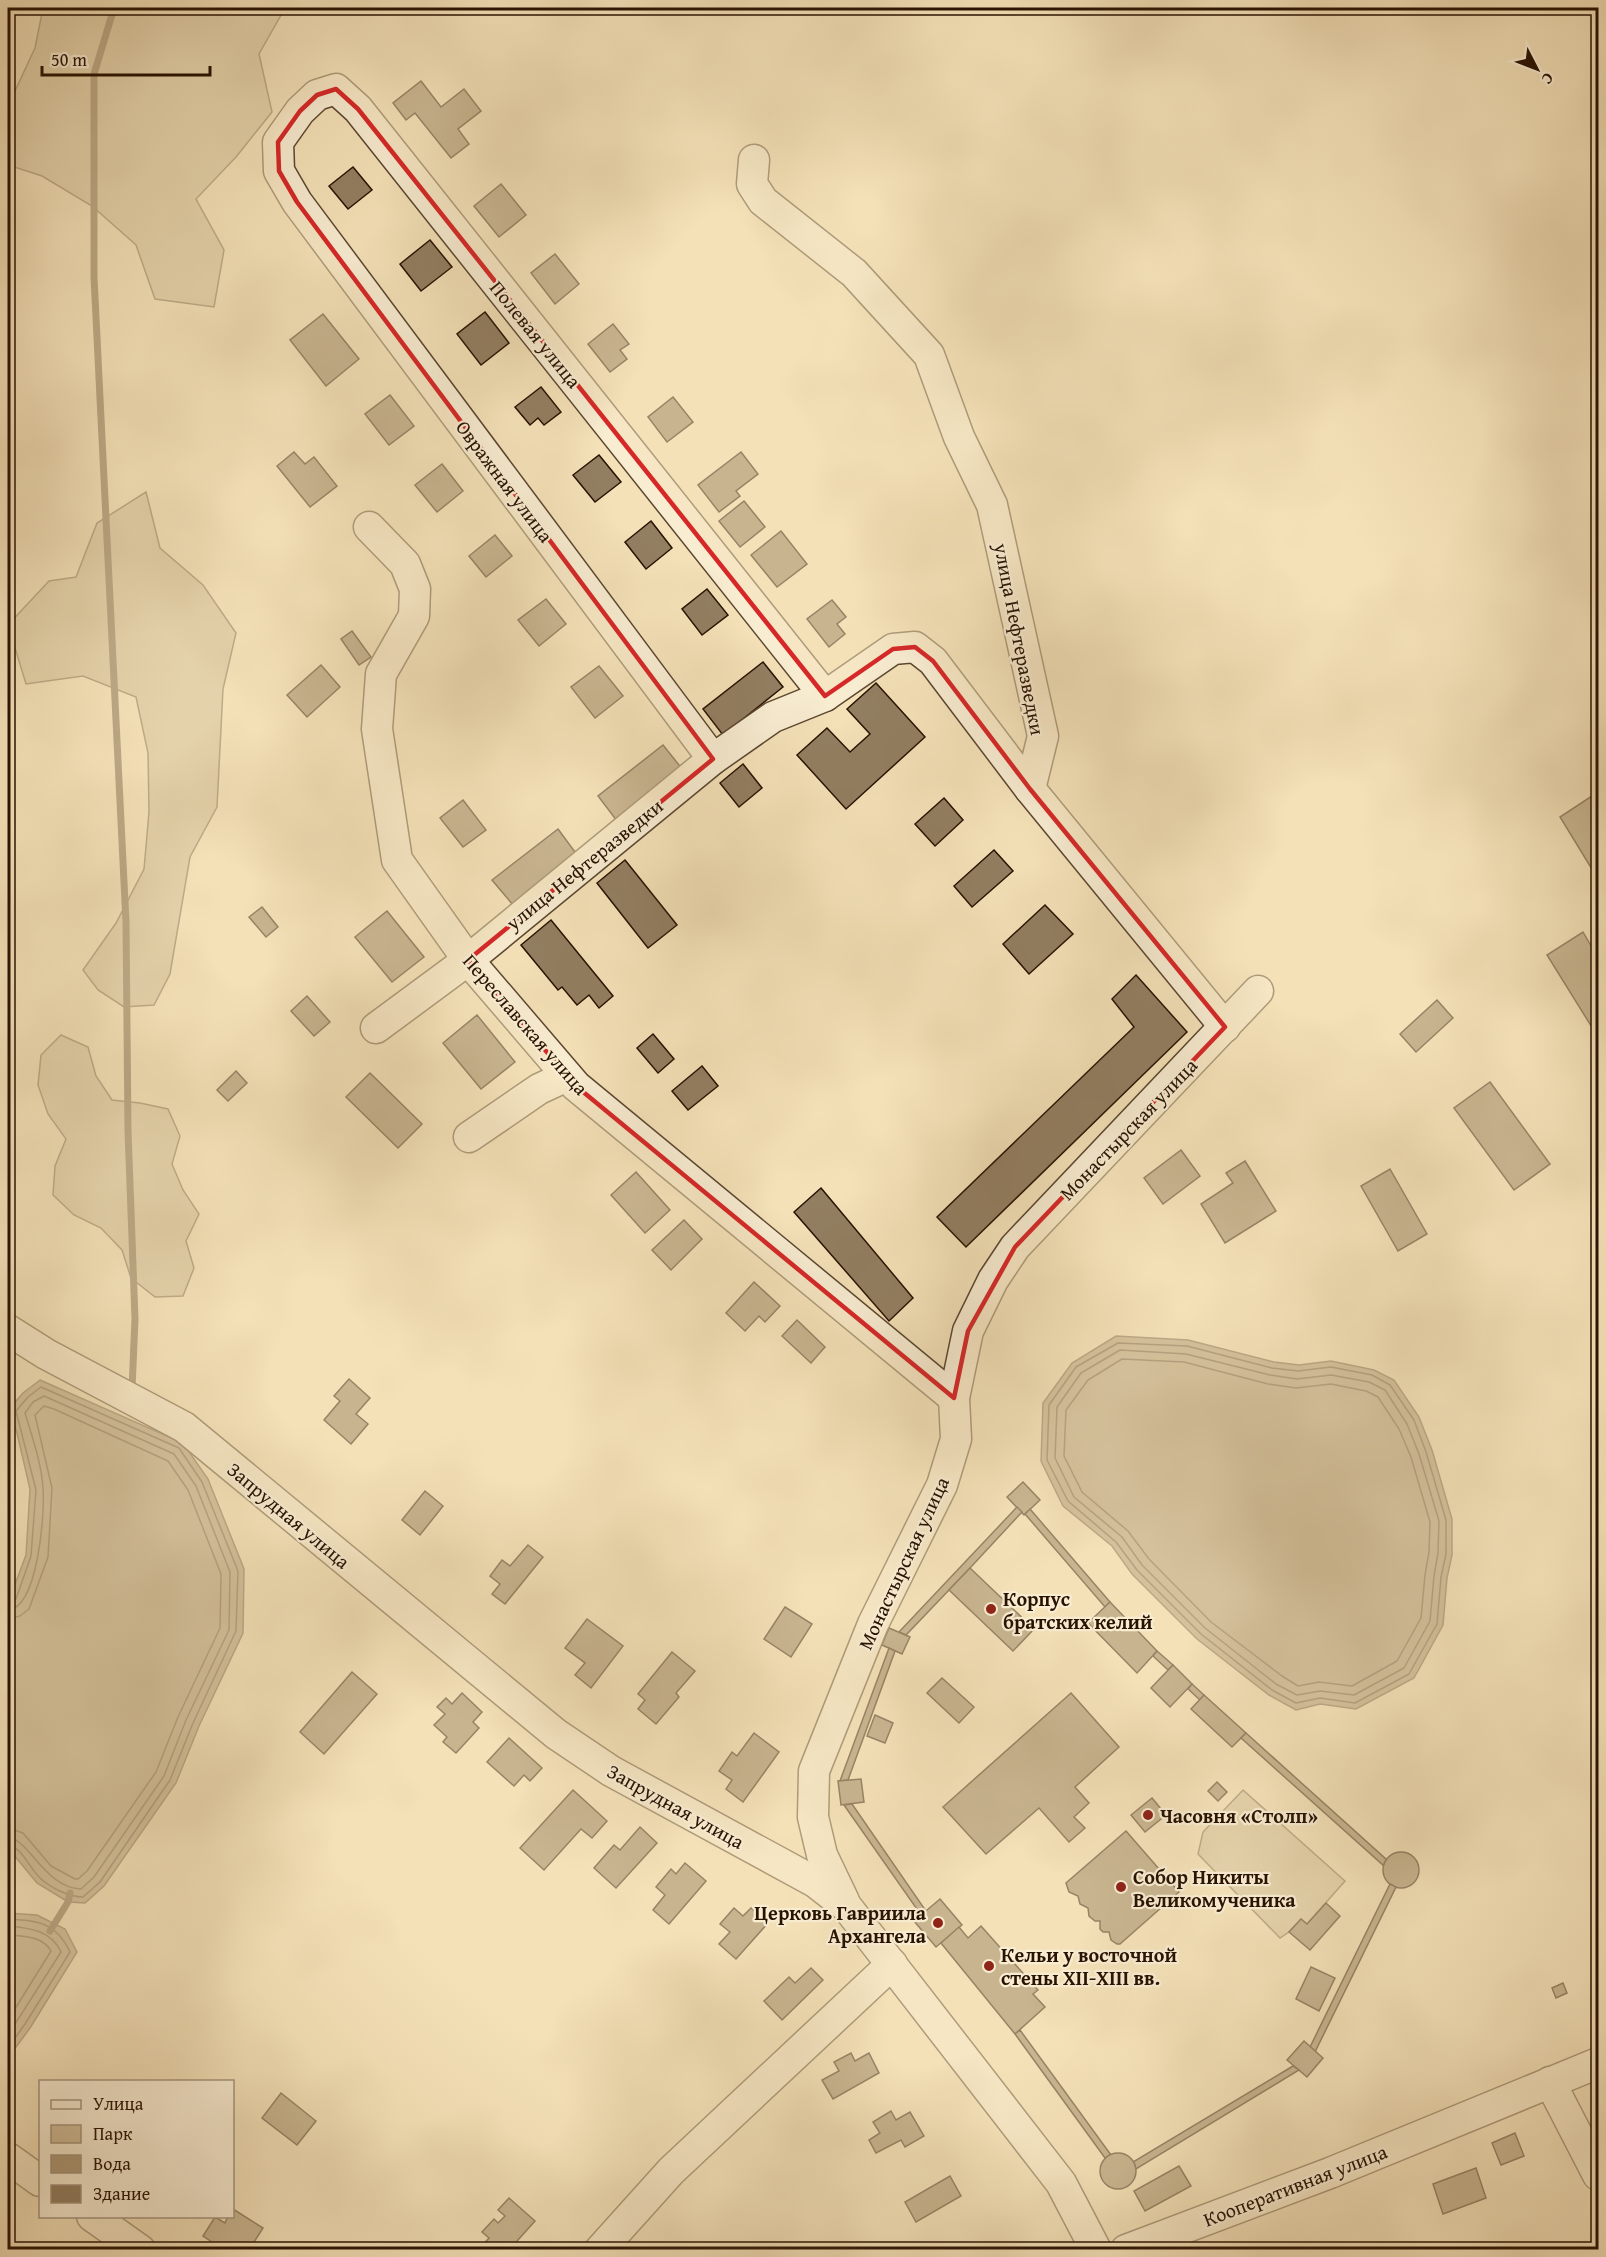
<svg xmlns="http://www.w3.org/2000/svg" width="1606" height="2257" viewBox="0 0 1606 2257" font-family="'Gentium Book Plus',serif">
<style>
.green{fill:#d1be99;stroke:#7c684e;stroke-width:1.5}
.water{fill:#af9b7a;stroke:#79644a;stroke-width:1.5}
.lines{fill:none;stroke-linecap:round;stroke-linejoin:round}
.shore{stroke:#6c563e;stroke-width:1.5}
.stream{stroke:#79644a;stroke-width:7}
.building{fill:#927e61;stroke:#281202;stroke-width:1.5}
.minor-casing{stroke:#5b4630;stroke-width:33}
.minor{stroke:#f8ecd1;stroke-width:30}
.marked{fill:none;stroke:#d62828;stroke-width:4.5;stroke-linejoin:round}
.poi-dot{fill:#8f2418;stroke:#f8ecd1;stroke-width:2}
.labels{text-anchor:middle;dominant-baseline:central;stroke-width:4.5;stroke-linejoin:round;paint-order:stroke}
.street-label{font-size:20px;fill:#281202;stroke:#f8ecd1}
.poi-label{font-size:20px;font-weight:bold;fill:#281202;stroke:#f8ecd1;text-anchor:start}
</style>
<rect width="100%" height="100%" fill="#f4e1b8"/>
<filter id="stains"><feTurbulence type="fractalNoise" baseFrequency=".00333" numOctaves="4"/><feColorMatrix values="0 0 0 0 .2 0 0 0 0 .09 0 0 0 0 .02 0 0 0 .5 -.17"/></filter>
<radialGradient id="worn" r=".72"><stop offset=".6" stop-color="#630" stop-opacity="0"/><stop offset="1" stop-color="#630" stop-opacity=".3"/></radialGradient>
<!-- green -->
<g class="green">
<polygon points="43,8 285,8 259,54 272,112 236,157 196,199 224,250 214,307 155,299 136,245 92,206 42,176 8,165 8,106 35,48"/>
<polygon points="146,492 160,548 203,585 236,633 223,689 217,807 190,857 170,974 154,1005 124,1007 98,990 83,970 116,923 144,869 149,812 148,753 136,697 83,676 26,684 8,625 49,581 76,577 97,523"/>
<polygon points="61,1035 88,1047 96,1076 112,1100 140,1103 168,1109 180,1136 172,1164 183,1190 199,1214 186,1241 194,1268 183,1296 155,1297 131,1278 122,1250 101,1228 74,1215 53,1195 55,1166 66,1139 48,1114 38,1085 41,1055"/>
<polygon points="1243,1790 1345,1881 1307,1924 1301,1919 1289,1932 1280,1938 1198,1854 1203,1832"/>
</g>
<!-- water -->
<g class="water">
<polygon points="1116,1336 1188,1340 1274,1362 1299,1365 1331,1361 1374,1370 1394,1380 1419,1417 1432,1450 1452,1519 1452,1555 1447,1578 1443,1625 1414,1678 1356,1709 1320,1704 1296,1710 1269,1695 1197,1639 1132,1574 1112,1546 1063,1506 1041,1461 1043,1403 1072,1363"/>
<polygon points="40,1380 183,1443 208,1479 244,1569 243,1633 199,1726 176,1783 104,1886 85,1903 68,1902 37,1883 8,1848 8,1603 26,1555 30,1489 17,1433 9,1409 23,1393"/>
<polygon points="8,1913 37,1915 65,1929 77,1952 30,2028 8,2058"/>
</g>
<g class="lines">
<!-- shore -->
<g class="shore">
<polygon points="1118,1343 1187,1346 1272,1368 1298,1371 1331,1367 1372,1375 1390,1385 1414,1420 1426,1452 1446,1520 1446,1554 1441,1577 1437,1624 1409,1674 1355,1703 1320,1698 1296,1703 1272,1690 1201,1634 1137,1570 1116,1542 1068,1501 1047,1460 1049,1405 1076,1367"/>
<polygon points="1120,1350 1186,1354 1270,1375 1297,1379 1331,1375 1369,1382 1385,1390 1407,1424 1419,1454 1439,1521 1438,1553 1434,1576 1430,1621 1404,1668 1354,1695 1320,1691 1297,1695 1276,1684 1205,1628 1142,1565 1122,1537 1074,1497 1055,1458 1057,1407 1081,1373"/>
<polygon points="1122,1359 1184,1362 1268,1384 1296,1388 1331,1384 1366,1391 1378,1397 1399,1429 1411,1457 1430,1522 1429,1552 1425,1575 1421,1618 1397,1661 1352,1686 1319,1682 1298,1686 1282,1676 1211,1622 1149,1559 1128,1531 1082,1492 1064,1456 1066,1410 1088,1380"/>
<path d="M8 1602 16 1599 31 1556 36 1490 16 1411 28 1397 41 1387 179 1448 202 1482 238 1571 236 1631 193 1723 170 1780 100 1882 83 1897C69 1897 51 1888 40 1878 30 1869 22 1847 8 1845"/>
<path d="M8 1610C38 1608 45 1513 43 1489 42 1465 32 1436 25 1413L33 1402 44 1396 174 1454 196 1486 230 1572 229 1630 186 1720 164 1776 94 1877 81 1889C45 1888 29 1839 8 1837"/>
<polyline points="8,1619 20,1616 29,1609 48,1557 52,1488 35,1415 44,1406 54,1409 168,1461 188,1490 221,1574 220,1628 178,1717 156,1772 87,1871 78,1879 75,1879 51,1866 23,1833 8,1828"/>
<path d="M8 1919C38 1921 56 1922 70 1952L25 2024 8 2048"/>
<path d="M8 1926C29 1928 51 1930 61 1952L8 2035"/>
<path d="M8 1935C22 1936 43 1936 51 1951L8 2020"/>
</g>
<!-- stream -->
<g class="stream">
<polyline points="114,8 94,74 94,277 126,922 128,1131 135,1319 132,1389"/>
<polyline points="50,1931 68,1902 70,1893"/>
</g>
</g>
<!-- building -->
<g class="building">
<polygon points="421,81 441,107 464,89 481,111 458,129 469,144 451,158 415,113 406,120 393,103"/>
<polygon points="353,167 372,190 348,209 329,186"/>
<polygon points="501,184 526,215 499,237 474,206"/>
<polygon points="430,240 452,267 421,291 400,264"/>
<polygon points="555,254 579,284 555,304 531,273"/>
<polygon points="485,312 509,343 481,365 457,334"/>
<polygon points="323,314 359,359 326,386 290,340"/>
<polygon points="613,324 629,344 620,350 627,359 610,372 588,344"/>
<polygon points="541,387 561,412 544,425 538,418 530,425 515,407"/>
<polygon points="390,395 414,426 389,445 365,414"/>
<polygon points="673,397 693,422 667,442 648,417"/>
<polygon points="294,452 305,464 314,457 337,486 310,507 277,466"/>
<polygon points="741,452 758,474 736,491 740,496 719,512 698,485"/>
<polygon points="599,455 621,482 595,502 573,475"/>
<polygon points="442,464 463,491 437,512 415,485"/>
<polygon points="744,501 765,527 740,547 719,521"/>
<polygon points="651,521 672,548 646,569 625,542"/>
<polygon points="781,531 807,564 777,587 751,555"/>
<polygon points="495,535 512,556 486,577 469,556"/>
<polygon points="707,589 728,615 702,635 682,609"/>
<polygon points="546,599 566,624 539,646 518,620"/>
<polygon points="832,600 846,617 837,624 845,634 829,647 807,619"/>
<polygon points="352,631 371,657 359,665 341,639"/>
<polygon points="763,662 783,687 723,735 703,709"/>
<polygon points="321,665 340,687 307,717 287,695"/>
<polygon points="599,666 623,696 595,718 571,687"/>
<polygon points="876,683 925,737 846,809 797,755 827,728 850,752 870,734 847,709"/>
<polygon points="663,745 683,770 617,821 598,796"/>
<polygon points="743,764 762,788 739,807 720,783"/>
<polygon points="1598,792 1598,879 1560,817"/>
<polygon points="944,798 963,820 935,846 915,824"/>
<polygon points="463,800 486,830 463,847 440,818"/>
<polygon points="558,829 578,856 513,905 492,880"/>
<polygon points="994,850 1013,871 972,907 954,886"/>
<polygon points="625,860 677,925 648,948 597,883"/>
<polygon points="1045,905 1073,934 1029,974 1003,944"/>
<polygon points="262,907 278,927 266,937 249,917"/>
<polygon points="387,911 424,957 392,982 355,937"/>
<polygon points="551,920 613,996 599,1008 589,995 577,1005 562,987 558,990 521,945"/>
<polygon points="1583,932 1598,958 1598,1037 1547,955"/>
<polygon points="1136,975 1187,1032 966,1247 937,1217 1134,1027 1112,999"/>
<polygon points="307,996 330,1022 314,1036 291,1011"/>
<polygon points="1437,1000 1453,1018 1416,1052 1400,1034"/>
<polygon points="477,1015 515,1062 481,1089 443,1043"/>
<polygon points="653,1034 674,1059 658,1073 637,1048"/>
<polygon points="702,1066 718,1086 688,1110 672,1091"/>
<polygon points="236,1071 247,1083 228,1101 217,1090"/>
<polygon points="370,1073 422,1124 398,1148 346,1097"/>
<polygon points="1490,1082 1550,1164 1514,1190 1454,1108"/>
<polygon points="1181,1150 1200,1176 1163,1204 1144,1178"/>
<polygon points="1245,1161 1276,1211 1225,1243 1201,1204 1233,1183 1226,1173"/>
<polygon points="1390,1169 1427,1234 1398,1251 1361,1186"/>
<polygon points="636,1172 670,1210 645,1233 611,1195"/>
<polygon points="821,1188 913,1298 889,1321 794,1212"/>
<polygon points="684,1220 702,1239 671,1270 652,1250"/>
<polygon points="754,1282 780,1306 765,1322 759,1316 745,1331 726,1313"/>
<polygon points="797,1320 825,1347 811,1363 782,1336"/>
<polygon points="349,1379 370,1398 356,1414 368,1424 351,1444 324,1420 340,1401 334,1396"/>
<polygon points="1023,1482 1040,1500 1024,1515 1007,1497"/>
<polygon points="425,1491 443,1506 420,1535 402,1520"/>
<polygon points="1017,1507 1022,1512 970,1568 906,1635 899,1632"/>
<polygon points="1030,1509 1110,1602 1105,1607 1025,1514"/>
<polygon points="528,1545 543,1557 505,1604 492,1594 500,1584 490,1576 502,1560 510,1566"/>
<polygon points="970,1568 1034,1629 1013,1651 949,1590"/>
<polygon points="1110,1602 1157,1651 1137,1673 1088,1623"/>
<polygon points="785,1607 812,1624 791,1657 764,1639"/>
<polygon points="587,1619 623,1646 591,1688 575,1675 585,1663 565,1648"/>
<polygon points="889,1628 910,1637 902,1654 882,1645"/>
<polygon points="889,1648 895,1651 848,1780 840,1781"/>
<polygon points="1157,1651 1173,1665 1168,1670 1153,1656"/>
<polygon points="672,1652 695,1671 676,1693 679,1697 656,1724 638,1709 645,1700 638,1694"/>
<polygon points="1173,1665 1192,1684 1170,1707 1151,1688"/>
<polygon points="352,1672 377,1694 324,1754 300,1732"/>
<polygon points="942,1678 974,1707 959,1723 927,1693"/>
<polygon points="1192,1684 1204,1695 1200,1700 1188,1689"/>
<polygon points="462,1693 482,1712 473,1722 479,1728 456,1753 443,1742 447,1737 434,1725 445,1714 437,1707 446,1698 452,1704"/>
<polygon points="1071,1693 1119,1747 1075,1787 1089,1803 1074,1817 1085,1828 1069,1842 1039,1808 986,1854 943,1807"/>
<polygon points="1204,1695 1246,1733 1232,1747 1191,1709"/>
<polygon points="875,1715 893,1723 885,1743 867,1736"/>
<polygon points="754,1733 779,1752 743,1802 726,1789 732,1780 719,1771 732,1752 737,1756"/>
<polygon points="1246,1733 1387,1860 1384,1866 1241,1738"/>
<polygon points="509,1738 542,1768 530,1781 524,1775 514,1786 487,1762"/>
<polygon points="861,1779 864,1802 841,1805 838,1781"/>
<polygon points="1217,1782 1227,1792 1218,1801 1208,1791"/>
<polygon points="573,1790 607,1821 592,1838 581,1829 544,1870 520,1848"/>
<polygon points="1152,1798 1166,1815 1145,1832 1131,1815"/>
<polygon points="852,1804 926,1911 921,1915 844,1805"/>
<polygon points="640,1827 657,1843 616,1888 594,1868 614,1845 620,1850"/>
<polygon points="1126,1831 1179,1892 1120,1944 1117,1944 1111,1940 1109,1932 1103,1932 1100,1929 1100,1921 1095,1921 1089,1916 1088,1908 1080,1904 1078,1896 1069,1892 1066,1883"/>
<circle cx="1401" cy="1870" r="18"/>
<polygon points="685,1863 706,1881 669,1924 653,1910 665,1895 656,1887 671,1869 676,1874"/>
<polygon points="1390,1884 1396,1887 1315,2052 1310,2047"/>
<polygon points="940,1899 962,1925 936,1947 914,1921"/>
<polygon points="1326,1903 1340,1916 1310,1950 1289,1932 1301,1919 1307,1924"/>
<polygon points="734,1908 743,1916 751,1908 768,1923 736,1959 719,1944 730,1932 720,1924"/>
<polygon points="981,1926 1038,1990 1033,1994 1045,2007 1015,2034 941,1943 959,1927 968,1938"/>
<polygon points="1311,1967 1335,1978 1319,2011 1296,1999"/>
<polygon points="811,1968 823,1980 782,2020 764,2001 789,1977 795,1983"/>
<polygon points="1563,1983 1567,1993 1556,1998 1552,1988"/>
<polygon points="1020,2030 1111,2155 1105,2158 1015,2034"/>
<polygon points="1304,2041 1323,2058 1307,2077 1287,2060"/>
<polygon points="851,2053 855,2061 869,2053 879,2073 833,2099 822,2080 839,2071 834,2062"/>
<polygon points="1293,2066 1299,2070 1136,2169 1133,2162"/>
<polygon points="281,2093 316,2121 297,2145 262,2118"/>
<polygon points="891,2111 896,2120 910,2112 924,2136 905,2147 901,2140 876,2153 869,2140 880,2133 873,2122"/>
<polygon points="1515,2133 1524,2156 1501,2165 1492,2143"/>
<circle cx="1118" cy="2171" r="18"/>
<polygon points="1179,2166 1191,2186 1145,2211 1134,2191"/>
<polygon points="1476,2168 1486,2198 1443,2214 1433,2184"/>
<polygon points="950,2176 961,2196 916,2222 905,2202"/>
<polygon points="509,2198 535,2221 509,2250 466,2250 472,2243 479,2249 489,2238 482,2232 494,2219 498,2223 505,2216 498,2210"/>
<polygon points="233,2209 263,2228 249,2250 224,2250 203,2236 215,2217 225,2223 228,2216 232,2216"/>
</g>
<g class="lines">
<!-- minor casing -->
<g class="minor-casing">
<g id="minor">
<polyline points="369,527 405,564 415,589 414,616 381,674 377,729 397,860 468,960 576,1086 954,1398"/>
<polyline points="713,759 297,202 279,171 278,142 300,111 317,95 336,89 358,109 825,696"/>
<polyline points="1030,789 1225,1027"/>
<polyline points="376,1028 468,960 713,759 773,717 825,696 893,649 915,647 933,661 1030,789 1043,736 992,505 959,437 929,355 854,273 763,201 752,184 754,160"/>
<polyline points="469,1137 539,1089 567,1076"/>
<polyline points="8,1330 46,1354 184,1427 556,1734 611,1771 815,1882 847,1907 1061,2183 1096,2250"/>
<polyline points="844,1901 822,1855 813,1817 814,1771 873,1624 942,1485 956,1439 954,1398 968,1331 993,1280 1015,1247 1258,991"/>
<polyline points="1550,2082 1598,2175"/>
<polyline points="8,2158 40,2181"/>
<polyline points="92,2216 140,2250"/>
<polyline points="600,2250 671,2171 892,1964"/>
<polyline points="1126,2250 1330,2173 1598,2063"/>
</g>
</g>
<!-- minor -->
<use href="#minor" class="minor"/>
</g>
<!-- marked area -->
<path d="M0 0H1606V2257H0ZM336 89 358 109 825 696 893 649 915 647 933 661 1030 789 1225 1027 1015 1247 968 1331 954 1398 576 1086 468 960 713 759 297 202 279 171 278 142 300 111 317 95Z" fill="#f4e1b8" fill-opacity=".55" fill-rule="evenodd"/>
<path class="marked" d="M336 89 358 109 825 696 893 649 915 647 933 661 1030 789 1225 1027 1015 1247 968 1331 954 1398 576 1086 468 960 713 759 297 202 279 171 278 142 300 111 317 95Z"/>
<!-- markers -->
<g class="poi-dot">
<circle cx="991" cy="1609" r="6"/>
<circle cx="1148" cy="1815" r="6"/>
<circle cx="1121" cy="1887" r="6"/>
<circle cx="938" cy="1923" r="6"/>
<circle cx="989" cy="1966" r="6"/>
</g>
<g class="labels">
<!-- street labels -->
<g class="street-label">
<text transform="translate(536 334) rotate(51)">Полевая улица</text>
<text transform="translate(505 481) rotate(53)">Овражная улица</text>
<text transform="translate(1020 639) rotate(79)">улица Нефтеразведки</text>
<text transform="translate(584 864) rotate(-39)">улица Нефтеразведки</text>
<text transform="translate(526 1024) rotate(49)">Переславская улица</text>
<text transform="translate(1128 1129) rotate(-46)">Монастырская улица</text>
<text transform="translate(289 1515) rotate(40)">Запрудная улица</text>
<text transform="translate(903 1563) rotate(-65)">Монастырская улица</text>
<text transform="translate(676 1806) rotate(29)">Запрудная улица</text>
<text transform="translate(1295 2185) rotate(-21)">Кооперативная улица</text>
</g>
<!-- poi labels -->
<g class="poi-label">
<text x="1003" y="1598">Корпус<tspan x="1003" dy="23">братских келий</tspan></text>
<text x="1160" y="1815">Часовня «Столп»</text>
<text x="1133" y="1876">Собор Никиты<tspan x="1133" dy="23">Великомученика</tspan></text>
<text x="926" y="1912" text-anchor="end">Церковь Гавриила<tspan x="926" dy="23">Архангела</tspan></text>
<text x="1001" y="1954">Кельи у восточной<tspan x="1001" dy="23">стены XII-XIII вв.</tspan></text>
</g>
</g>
<!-- margin -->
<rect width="1606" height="2257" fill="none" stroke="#f4e1b8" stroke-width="30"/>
<rect x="9" y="9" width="1588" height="2239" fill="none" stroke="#281202" stroke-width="3"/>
<rect x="15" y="15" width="1576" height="2227" fill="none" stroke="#281202" stroke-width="1.5"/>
<!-- legend -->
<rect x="39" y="2080" width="195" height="138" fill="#f8ecd1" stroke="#a5957e" stroke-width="1.5"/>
<rect x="51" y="2100" width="30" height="9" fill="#f8ecd1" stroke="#a5957e" stroke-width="1.5"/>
<text x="93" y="2110" font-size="18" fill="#281202">Улица</text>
<rect x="51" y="2125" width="30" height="18" fill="#d1be99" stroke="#a5957e" stroke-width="1.5"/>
<text x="93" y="2140" font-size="18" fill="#281202">Парк</text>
<rect x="51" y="2155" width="30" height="18" fill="#af9b7a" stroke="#a5957e" stroke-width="1.5"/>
<text x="93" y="2170" font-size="18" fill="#281202">Вода</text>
<rect x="51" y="2185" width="30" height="18" fill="#927e61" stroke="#a5957e" stroke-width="1.5"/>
<text x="93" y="2200" font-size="18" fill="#281202">Здание</text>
<!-- north arrow -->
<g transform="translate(1537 69) rotate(132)" stroke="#f8ecd1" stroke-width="4.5" paint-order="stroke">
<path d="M0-4.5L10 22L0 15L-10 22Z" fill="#281202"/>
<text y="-9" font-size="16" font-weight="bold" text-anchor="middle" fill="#281202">С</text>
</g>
<!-- scale -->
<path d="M42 66v9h168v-9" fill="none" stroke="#281202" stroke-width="3"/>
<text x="51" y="66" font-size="18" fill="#281202" stroke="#f8ecd1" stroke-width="4.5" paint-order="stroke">50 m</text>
<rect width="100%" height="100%" filter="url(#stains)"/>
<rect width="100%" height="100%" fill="url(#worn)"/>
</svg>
